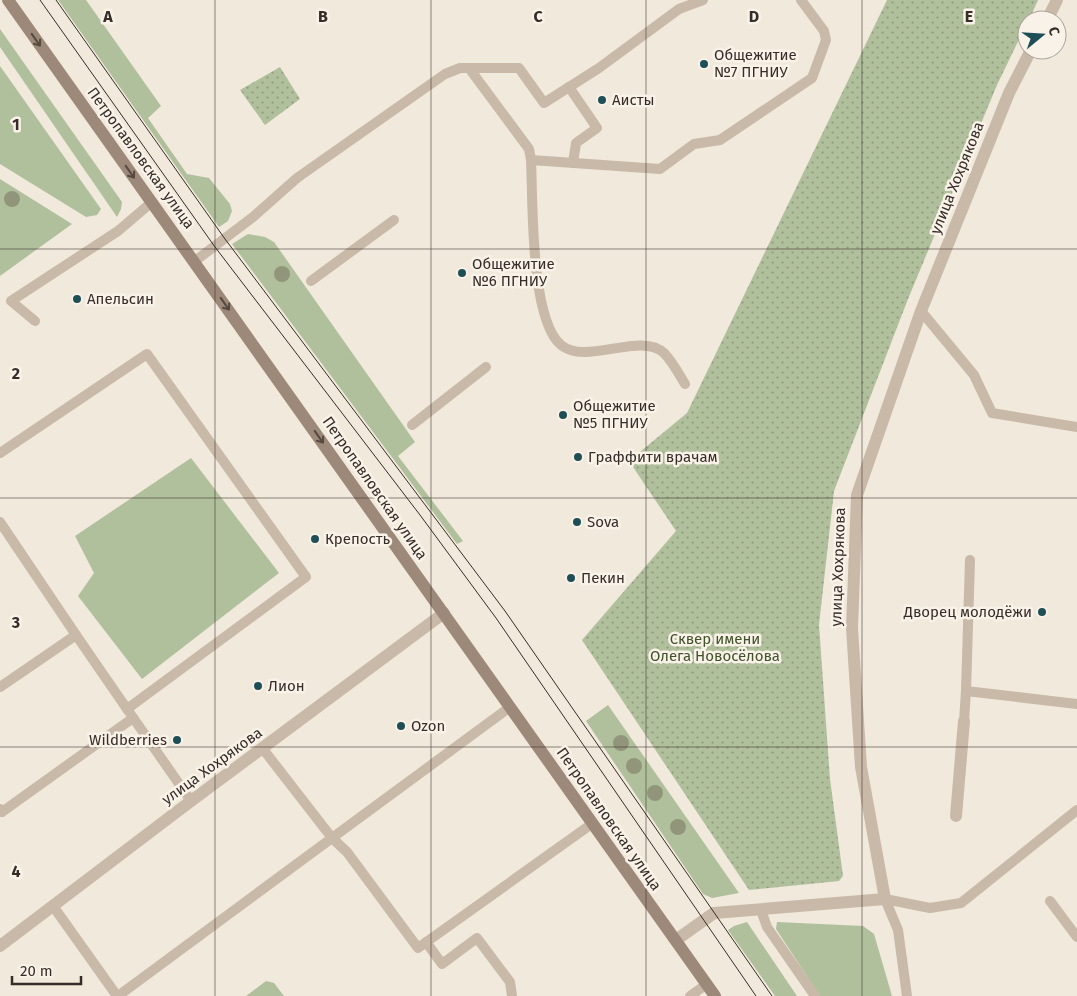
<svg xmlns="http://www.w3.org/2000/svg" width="1077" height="996" viewBox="0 0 1077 996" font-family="'Fira Sans',sans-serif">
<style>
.grass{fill:#b1c09c}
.park{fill:url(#park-dots)}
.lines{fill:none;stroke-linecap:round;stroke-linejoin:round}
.lane{stroke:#c9b9a8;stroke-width:10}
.street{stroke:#c9b9a8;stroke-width:12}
.secondary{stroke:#9d8979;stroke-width:12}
.tram{stroke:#362d28;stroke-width:1}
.tree{fill:#91967b}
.oneway{stroke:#554940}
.grid{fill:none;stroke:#362d28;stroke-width:1;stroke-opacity:0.55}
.poi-dot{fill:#1e4e56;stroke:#f9f2e8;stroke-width:2}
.labels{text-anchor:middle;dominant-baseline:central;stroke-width:5;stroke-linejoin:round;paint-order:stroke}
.poi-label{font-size:15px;fill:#362d28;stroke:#f9f2e8;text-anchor:start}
.street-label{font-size:15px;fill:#362d28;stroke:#f9f2e8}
.park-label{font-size:15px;fill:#42532c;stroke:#f9f2e8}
.grid-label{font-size:16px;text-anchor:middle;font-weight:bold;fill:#362d28;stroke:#f9f2e8;stroke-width:5;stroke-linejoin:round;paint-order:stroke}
</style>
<defs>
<pattern id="park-dots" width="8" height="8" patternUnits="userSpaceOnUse" patternTransform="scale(1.25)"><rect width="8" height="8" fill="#b1c09c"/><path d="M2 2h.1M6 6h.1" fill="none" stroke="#919c7f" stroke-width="1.8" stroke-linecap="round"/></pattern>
</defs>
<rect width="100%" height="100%" fill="#f1e9db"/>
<!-- grass -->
<g class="grass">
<polygon points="58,0 86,0 161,106 148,118 187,174 209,178 230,204 232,211 228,221 219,227"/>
<polygon points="0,29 122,202 121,209 117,217 0,47"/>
<polygon points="0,66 101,209 97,215 86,217 0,164"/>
<polygon points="0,179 72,224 0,276"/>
<polygon points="248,234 265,237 274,242 415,442 398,456 463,541 457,544 232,244"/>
<polygon points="191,458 279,573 142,679 78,596 94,573 75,536"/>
<polygon points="608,705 739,893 712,898 703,894 586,721"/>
<polygon points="747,922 797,996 775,996 728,930 734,926"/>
<polygon points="777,922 863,926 874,934 892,996 820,996 776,929"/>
<polygon points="266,981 274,983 284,996 246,996"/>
</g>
<!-- park -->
<g class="park">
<polygon points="887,0 1038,0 1029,20 1027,20 1027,23 997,85 908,299 834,491 819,625 830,779 843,876 839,881 749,890 582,640 676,531 629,461 687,413"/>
<polygon points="280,67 300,99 265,125 240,90"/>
</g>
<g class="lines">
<!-- lane -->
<g class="lane">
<polyline points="469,68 529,149 531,160"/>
<polyline points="569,87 597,128 576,143 573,163"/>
<polyline points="195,261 253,217 297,178 445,74 460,68 519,68 544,103 599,68 679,9 703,0"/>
<polyline points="311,281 394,220"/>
<polyline points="921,311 974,375 992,413 1077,427"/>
<polyline points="35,321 11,301 118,231 152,202"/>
<path d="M685 384C679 374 672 361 664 353 641 331 586 366 561 345 530 319 533 201 531 160L660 169 694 144 720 140 812 78 826 40 824 31 801 0"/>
<polyline points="412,425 486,367"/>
<polyline points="0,453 147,354 306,577 127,709 191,801"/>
<polyline points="0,522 76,635"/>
<polyline points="970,560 966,691 1077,704"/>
<polyline points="0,687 76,635 127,709"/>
<polyline points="510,707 332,838 347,852 418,948 593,823"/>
<polyline points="964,721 966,691"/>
<polyline points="0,809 2,812 133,718"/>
<polyline points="885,899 930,908 961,903 1077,810"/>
<polyline points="885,899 898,930 907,996"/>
<polyline points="1050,901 1077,937"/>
<polyline points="53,906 117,996"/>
<polyline points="761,910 767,927 815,996"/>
<polyline points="426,942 442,964 477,938 510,982 512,996"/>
<polyline points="118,996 332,838 263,749"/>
<polyline points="690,996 707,984"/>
</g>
<!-- street -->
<g class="street">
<polyline points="1047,20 1057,0"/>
<polyline points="956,816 964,721"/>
<polyline points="676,940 714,913 885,899 861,767 852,628 857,495 921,311 1009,93 1031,50"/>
<polyline points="0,946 191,801 444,613"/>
</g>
<!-- secondary -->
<polyline class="secondary" points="8,0 715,996"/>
<!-- tram -->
<g class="tram">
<polyline points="40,0 215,247 420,515 496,618 756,996"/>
<polyline points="56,0 225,239 505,611 772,996"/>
</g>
</g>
<!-- trees -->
<g class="tree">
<circle cx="12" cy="199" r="8"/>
<circle cx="282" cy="274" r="8"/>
<circle cx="621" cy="743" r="8"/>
<circle cx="634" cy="766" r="8"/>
<circle cx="655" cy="793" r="8"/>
<circle cx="678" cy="827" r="8"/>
</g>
<!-- one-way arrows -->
<defs><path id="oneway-shaft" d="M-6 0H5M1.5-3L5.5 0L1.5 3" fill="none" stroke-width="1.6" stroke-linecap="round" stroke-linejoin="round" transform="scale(1.25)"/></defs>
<g class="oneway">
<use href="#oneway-shaft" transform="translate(36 40) rotate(55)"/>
<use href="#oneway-shaft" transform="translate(130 172) rotate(55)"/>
<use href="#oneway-shaft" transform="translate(225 304) rotate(55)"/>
<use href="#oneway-shaft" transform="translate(319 437) rotate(55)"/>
</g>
<!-- grid -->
<path class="grid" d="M215 0V996M431 0V996M646 0V996M862 0V996M0 249H1077M0 498H1077M0 747H1077"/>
<!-- markers -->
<g class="poi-dot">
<circle cx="704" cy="64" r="5"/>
<circle cx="602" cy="100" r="5"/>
<circle cx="462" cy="273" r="5"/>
<circle cx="77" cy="299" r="5"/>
<circle cx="563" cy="415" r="5"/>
<circle cx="578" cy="457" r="5"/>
<circle cx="577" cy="522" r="5"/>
<circle cx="315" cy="539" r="5"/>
<circle cx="571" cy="578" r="5"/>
<circle cx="1042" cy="612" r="5"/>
<circle cx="258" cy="686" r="5"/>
<circle cx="401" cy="726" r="5"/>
<circle cx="177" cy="740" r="5"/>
</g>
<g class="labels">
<!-- poi labels -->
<g class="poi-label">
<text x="714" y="55">Общежитие<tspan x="714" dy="17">№7 ПГНИУ</tspan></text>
<text x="612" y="100">Аисты</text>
<text x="472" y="264">Общежитие<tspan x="472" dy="17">№6 ПГНИУ</tspan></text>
<text x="87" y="299">Апельсин</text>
<text x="573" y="406">Общежитие<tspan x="573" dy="17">№5 ПГНИУ</tspan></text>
<text x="588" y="457">Граффити врачам</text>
<text x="587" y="522">Sova</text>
<text x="325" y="539">Крепость</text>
<text x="581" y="578">Пекин</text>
<text x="1032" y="612" text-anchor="end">Дворец молодёжи</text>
<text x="268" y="686">Лион</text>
<text x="411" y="726">Ozon</text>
<text x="167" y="740" text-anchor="end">Wildberries</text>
</g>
<!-- street labels -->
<g class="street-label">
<text transform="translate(141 158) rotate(54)">Петропавловская улица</text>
<text transform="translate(957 178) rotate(-68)">улица Хохрякова</text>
<text transform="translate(375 488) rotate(55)">Петропавловская улица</text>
<text transform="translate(838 567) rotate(-88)">улица Хохрякова</text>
<text transform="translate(212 766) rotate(-36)">улица Хохрякова</text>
<text transform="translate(609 819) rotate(55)">Петропавловская улица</text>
</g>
<!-- park labels -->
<g class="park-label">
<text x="715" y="639">Сквер имени<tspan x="715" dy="17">Олега Новосёлова</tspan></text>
</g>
</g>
<g class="grid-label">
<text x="108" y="22">A</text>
<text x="323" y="22">B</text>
<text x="538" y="22">C</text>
<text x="754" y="22">D</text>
<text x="969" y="22">E</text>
<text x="16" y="130">1</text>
<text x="16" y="379">2</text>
<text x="16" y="628">3</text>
<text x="16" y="877">4</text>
</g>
<!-- north arrow -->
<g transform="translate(1042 35) rotate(72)"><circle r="24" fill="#f9f2e8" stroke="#aba39b"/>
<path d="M0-4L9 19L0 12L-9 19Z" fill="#1e4e56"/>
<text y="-8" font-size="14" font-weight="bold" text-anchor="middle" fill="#362d28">С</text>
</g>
<!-- scale -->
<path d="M12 976v8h69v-8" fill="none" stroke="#362d28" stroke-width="2.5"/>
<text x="20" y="976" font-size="15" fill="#362d28" stroke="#f9f2e8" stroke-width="4" paint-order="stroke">20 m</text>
</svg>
